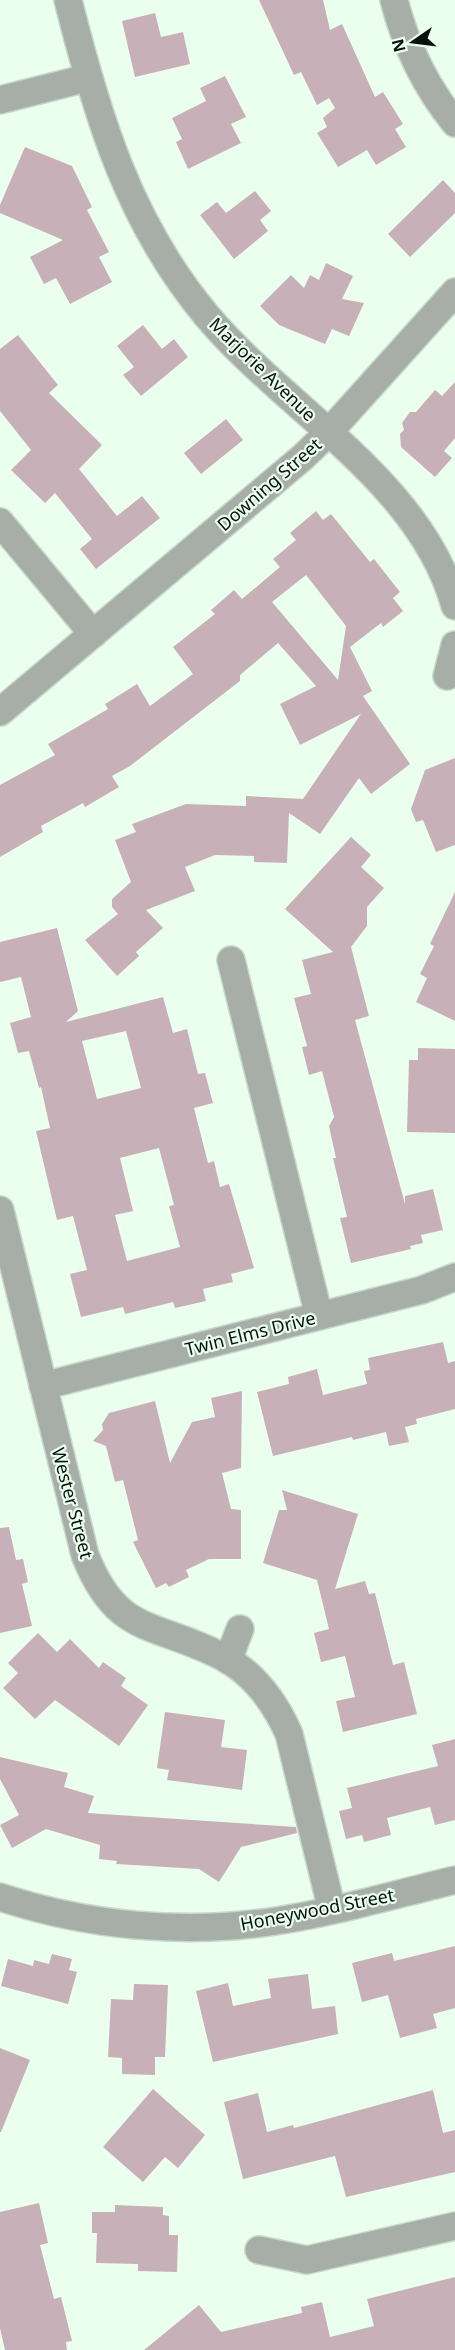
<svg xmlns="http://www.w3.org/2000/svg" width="455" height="2350" viewBox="0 0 455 2350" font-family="'Noto Sans',sans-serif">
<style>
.building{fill:#c8b0b9;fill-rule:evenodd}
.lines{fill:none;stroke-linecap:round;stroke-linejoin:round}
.street-casing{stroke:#c7d9cb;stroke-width:30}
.street{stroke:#a6aea7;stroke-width:27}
.labels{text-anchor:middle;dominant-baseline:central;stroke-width:4.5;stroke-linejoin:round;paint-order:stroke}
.street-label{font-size:18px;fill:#0a100b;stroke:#ebffef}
</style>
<rect width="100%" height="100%" fill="#ebffef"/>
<!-- building -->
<g class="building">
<polygon points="259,0 323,0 330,30 342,24 375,97 383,92 403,124 395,129 406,147 376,165 367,150 338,167 317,133 327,127 323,118 335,108 329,98 317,105 301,72 294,75"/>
<polygon points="155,13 161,37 183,32 190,64 135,77 122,21"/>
<polygon points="225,76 246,117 231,124 241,143 188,169 176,142 182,139 172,118 206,101 200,88"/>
<polygon points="25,147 72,166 92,207 87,210 109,252 99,257 112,282 70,304 56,278 44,284 30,257 63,240 0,213 0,205"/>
<polygon points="443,180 455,193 455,213 410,257 388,234"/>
<polygon points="255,191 271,211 260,220 268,231 234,259 200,215 217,202 226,213"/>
<polygon points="326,263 353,276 342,299 364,303 349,336 332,329 325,344 279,325 260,306 291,275 304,288 310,275 319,280"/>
<polygon points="143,325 162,349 174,339 188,357 141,396 123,375 134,367 117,346"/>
<polygon points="18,335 58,385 49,393 102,445 79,469 117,516 142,496 160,518 96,569 80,549 92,539 55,493 45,503 11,470 31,450 0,411 0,349"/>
<polygon points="455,382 455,438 444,451 452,458 435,477 401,447 400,434 404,430 402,423 410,412 416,412 435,390 442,396"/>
<polygon points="226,419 243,440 201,474 184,453"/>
<path d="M316 511 323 520 331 514 370 562 374 559 400 592 393 598 403 611 383 627 381 623 350 647 372 691 363 696 410 764 371 794 359 778 320 834 289 813 287 863 254 862V856L215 855 185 867 195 891 146 910 163 928 136 952 139 956 117 976 85 940 118 914 112 907V899L131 882 115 840 136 832 132 824 186 804 246 806V796L303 799 361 714 300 745 280 704 316 686 278 643 240 675V681L130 766 112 776 119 787 85 807 83 803 41 826 43 832 0 857V785L55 755 48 744 108 709 105 704 137 684 150 706 193 674 173 647 215 614 211 610 234 590 242 599 280 567 273 559 296 540 290 533ZM306 575 346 626 338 680 272 602Z"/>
<polygon points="455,758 455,845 436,852 423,820 416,822 411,809 425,770"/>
<polygon points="351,837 371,855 361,867 384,888 367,907 367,926 351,947 369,1016 355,1020 405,1204 405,1196 433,1189 443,1230 421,1235 423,1243 410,1246 411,1249 351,1263 340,1218 347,1217 333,1158 336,1158 329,1126 334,1117 322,1071 309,1075 302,1047 307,1046 294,998 311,994 302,960 333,952 285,909"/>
<polygon points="455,892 455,1021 416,1002 427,978 420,974 434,946 430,944"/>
<path d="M57 928 78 1011 66 1022 163 997 173 1033 187 1029 198 1074 205 1073 213 1103 194 1108 208 1163 214 1161 220 1187 229 1184 254 1268 231 1274 233 1282 203 1289 206 1301 175 1308 173 1302 125 1314 123 1307 81 1317 70 1274 87 1270 73 1216 57 1220 36 1131 50 1128 41 1087 39 1088 29 1051 18 1053 10 1023 31 1017 21 977 0 982V942ZM126 1031 141 1088 97 1099 82 1041ZM159 1148 174 1205 169 1206 180 1247 127 1261 115 1215 133 1211 120 1158Z"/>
<polygon points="418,1048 455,1049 455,1133 407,1132 409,1060 418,1060"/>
<polygon points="443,1342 448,1363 455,1361 455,1409 416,1419 417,1424 405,1427 409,1442 389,1446 386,1432 353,1440 352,1437 273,1456 257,1392 289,1384 288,1377 317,1369 323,1395 367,1384 364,1371 370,1370 368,1358"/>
<polygon points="242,1391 241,1468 222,1473 231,1509 241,1510 241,1559 209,1559 186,1570 189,1577 169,1587 166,1583 156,1588 133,1542 138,1540 123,1480 115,1482 106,1446 93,1441 103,1430 102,1424 109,1413 155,1401 170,1463 192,1422 215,1417 211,1398"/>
<polygon points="282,1490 358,1514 335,1589 365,1581 369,1594 375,1593 393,1665 404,1662 417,1714 343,1732 336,1701 355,1697 345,1656 321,1662 314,1633 329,1629 317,1580 263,1563 279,1510 287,1510"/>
<polygon points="9,1527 16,1560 23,1559 28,1582 22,1584 32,1626 0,1633 0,1528"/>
<polygon points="38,1633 57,1652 70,1639 99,1668 103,1662 126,1678 121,1686 148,1705 119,1746 55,1700 35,1719 3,1688 18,1673 8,1663"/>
<polygon points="165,1712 225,1720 221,1747 247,1750 242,1790 167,1780 169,1770 157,1768"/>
<polygon points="455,1739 455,1820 435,1825 430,1807 387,1818 391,1835 364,1842 362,1835 346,1839 339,1811 352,1808 347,1788 438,1766 432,1745"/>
<polygon points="0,1757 68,1773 64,1787 94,1796 88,1813 296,1827 297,1833 241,1847 219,1882 199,1869 116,1864 117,1861 99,1859 100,1845 46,1829 12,1848 0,1825 19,1815 0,1779"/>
<polygon points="455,1946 455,2008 433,2014 437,2028 400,2038 388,1995 362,2002 352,1963 392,1953 394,1961"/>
<polygon points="52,1954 72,1959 69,1970 77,1972 68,2004 1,1986 8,1959 33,1966 34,1960 49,1964"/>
<polygon points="308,1974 312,2009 335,2006 338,2034 213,2062 196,1991 228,1983 233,2006 271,1998 268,1979"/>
<polygon points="134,1984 168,1985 165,2057 155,2057 155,2075 122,2074 122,2058 108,2057 111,1999 133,2000"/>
<polygon points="0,2048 30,2060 1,2132 0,2132"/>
<polygon points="153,2089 205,2135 178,2168 165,2157 143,2182 103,2147"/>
<polygon points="433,2090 443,2133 455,2130 455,2172 346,2197 335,2156 243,2179 224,2102 258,2093 267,2132 293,2125 294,2128"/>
<polygon points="39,2203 48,2243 40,2245 54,2299 61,2297 72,2341 66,2342 67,2350 5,2350 0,2328 0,2212"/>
<polygon points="115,2205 163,2207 163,2215 169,2216 169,2235 178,2235 177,2272 138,2271 138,2264 96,2263 97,2233 92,2233 92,2212 115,2212"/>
<polygon points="455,2277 455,2350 144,2350 199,2305 221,2332 302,2313 301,2307 322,2302 330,2337 374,2326 367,2299"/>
</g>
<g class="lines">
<!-- street casing -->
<g class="street-casing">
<g id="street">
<path d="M68 0C97 116 129 223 207 316 286 410 421 482 455 606"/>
<path d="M394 0C406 47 425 86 455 123"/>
<polyline points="0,100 87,78"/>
<polyline points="0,522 93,634"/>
<polyline points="447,676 455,645"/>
<polyline points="0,712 303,457 329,432 455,292"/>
<polyline points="231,960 319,1316"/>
<path d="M0 1210 85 1555C116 1634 152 1622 217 1654 251 1670 274 1700 289 1734L332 1910"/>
<polyline points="43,1386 422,1290 455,1277"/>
<polyline points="228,1660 240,1629"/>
<path d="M0 1897C88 1926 184 1935 276 1921 336 1912 396 1894 455 1880"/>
<polyline points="259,2250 307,2260 455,2226"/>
</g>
</g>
<!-- street -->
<use href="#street" class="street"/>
</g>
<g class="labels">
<!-- street labels -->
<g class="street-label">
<text transform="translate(263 369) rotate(44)">Marjorie Avenue</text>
<text transform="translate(269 484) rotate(-41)">Downing Street</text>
<text transform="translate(250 1333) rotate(-14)">Twin Elms Drive</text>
<text transform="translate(73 1503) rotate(75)">Wester Street</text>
<text transform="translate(317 1909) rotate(-11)">Honeywood Street</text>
</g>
</g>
<!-- north arrow -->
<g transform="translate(413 42) rotate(256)" stroke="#ebffef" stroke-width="4.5" paint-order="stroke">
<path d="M0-4.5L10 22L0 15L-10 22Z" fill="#0a100b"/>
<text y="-9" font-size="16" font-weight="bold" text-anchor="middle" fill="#0a100b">N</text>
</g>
</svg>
